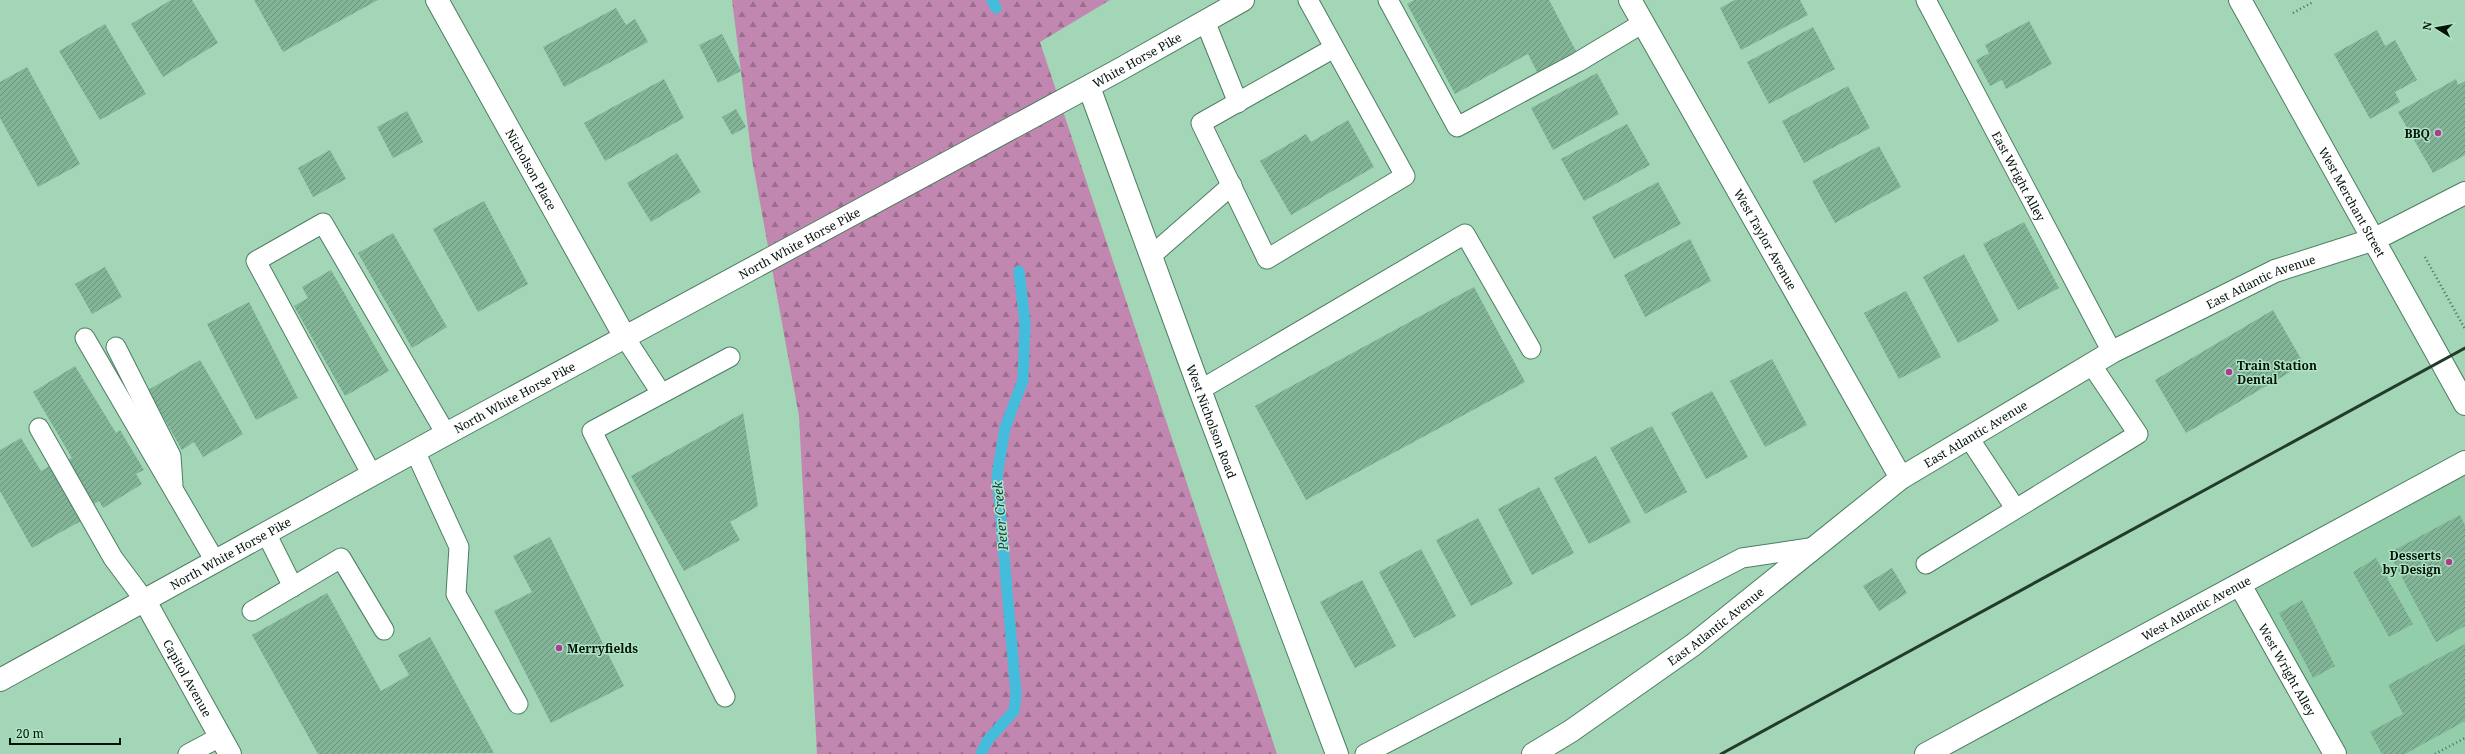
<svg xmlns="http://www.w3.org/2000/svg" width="2465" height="754" viewBox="0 0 2465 754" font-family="'Noto Serif',serif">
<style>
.built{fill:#93ceab}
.forest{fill:url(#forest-firs)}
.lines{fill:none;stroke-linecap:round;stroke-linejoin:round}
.stream{stroke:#44bddc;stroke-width:11}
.building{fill:url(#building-hatch)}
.service-casing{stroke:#4c7d61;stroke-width:21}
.minor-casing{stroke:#4c7d61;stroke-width:24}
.tertiary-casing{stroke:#4c7d61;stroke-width:24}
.primary-casing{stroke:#4c7d61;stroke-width:24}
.trunk-casing{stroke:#4c7d61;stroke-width:24}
.path{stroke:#4d6e5a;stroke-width:2.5;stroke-dasharray:1 3;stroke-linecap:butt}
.service{stroke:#fff;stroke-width:19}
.minor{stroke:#fff;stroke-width:22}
.tertiary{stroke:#fff;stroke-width:22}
.primary{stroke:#fff;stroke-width:22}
.trunk{stroke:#fff;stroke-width:22}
.rail{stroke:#233b2d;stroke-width:3}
.poi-dot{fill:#ad3993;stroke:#b0e3c4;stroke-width:1.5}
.labels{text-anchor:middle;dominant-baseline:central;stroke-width:3;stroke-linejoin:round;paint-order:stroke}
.street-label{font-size:12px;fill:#021309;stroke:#b0e3c4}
.poi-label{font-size:12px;font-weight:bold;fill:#021309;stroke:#b0e3c4;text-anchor:end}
.water-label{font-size:13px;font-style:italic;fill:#053d4a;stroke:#b0e3c4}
</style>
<defs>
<pattern id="forest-firs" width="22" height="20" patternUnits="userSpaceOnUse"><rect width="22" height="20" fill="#c287b0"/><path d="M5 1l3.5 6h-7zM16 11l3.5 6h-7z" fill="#9b6d8d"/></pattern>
<pattern id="building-hatch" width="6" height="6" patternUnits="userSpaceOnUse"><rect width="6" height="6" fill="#82b597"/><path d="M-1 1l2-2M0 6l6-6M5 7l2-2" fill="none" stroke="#689279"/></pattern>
</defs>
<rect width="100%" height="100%" fill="#a3d6b7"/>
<!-- built -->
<polygon class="built" points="2465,464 2465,754 2335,754 2240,585"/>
<!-- forest -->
<polygon class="forest" points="732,0 1110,0 1040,42 1277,754 817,754 799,416 752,159"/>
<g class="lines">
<!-- stream -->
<g class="stream">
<polyline points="992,0 996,8"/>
<polyline points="981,754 987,741 1014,711 1016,694 997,475 1005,428 1023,380 1025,323 1019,271"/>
</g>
</g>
<!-- building -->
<g class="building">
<polygon points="171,0 192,0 218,43 163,77 131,24"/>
<polygon points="254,0 378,0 283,52"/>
<polygon points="1414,0 1549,0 1576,51 1537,72 1528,54 1455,94 1407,4"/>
<polygon points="1735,0 1800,0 1808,15 1741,50 1720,8"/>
<polygon points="616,8 626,25 635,19 648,42 564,87 543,47"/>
<polygon points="2029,21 2052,64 2006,89 2002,80 1990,86 1976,60 1989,53 1985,45"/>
<polygon points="105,24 146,94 100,120 59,51"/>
<polygon points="1813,27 1835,69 1769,104 1747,62"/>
<polygon points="2377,30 2385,46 2395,40 2417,80 2395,92 2400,102 2370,119 2334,54"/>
<polygon points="722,34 741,71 718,83 699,45"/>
<polygon points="27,67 80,164 38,187 0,118 0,82"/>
<polygon points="1597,73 1619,114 1553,150 1531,108"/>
<polygon points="664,79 684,118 605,161 584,123"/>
<polygon points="2456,79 2458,85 2465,81 2465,155 2433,173 2398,112"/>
<polygon points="1848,86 1870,128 1804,163 1782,121"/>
<polygon points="736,109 746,127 732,135 722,117"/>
<polygon points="407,111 423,142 393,158 377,127"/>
<polygon points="1348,120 1374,167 1291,215 1260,161 1306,134 1311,142"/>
<polygon points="1627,124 1650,165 1584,201 1561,159"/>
<polygon points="1879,146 1901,187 1835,223 1812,181"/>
<polygon points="330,150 346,179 313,197 298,168"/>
<polygon points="677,153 701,192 651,222 627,183"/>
<polygon points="1658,182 1681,224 1614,259 1592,217"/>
<polygon points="484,201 528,284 478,312 433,229"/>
<polygon points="2024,222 2059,288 2018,310 1983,244"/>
<polygon points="393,233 447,327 412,348 358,253"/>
<polygon points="1690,239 1711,281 1645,317 1624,275"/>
<polygon points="1964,254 1999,321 1958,343 1923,277"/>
<polygon points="105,267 122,297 92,314 75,284"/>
<polygon points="331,270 389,371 345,396 294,306 308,298 302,287"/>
<polygon points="1474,287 1525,382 1306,500 1255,406"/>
<polygon points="1906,291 1941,357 1899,379 1864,313"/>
<polygon points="249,302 298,398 256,420 207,324"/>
<polygon points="2273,310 2304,364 2186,433 2155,380"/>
<polygon points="1772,359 1807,425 1765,447 1730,381"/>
<polygon points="200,360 243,434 203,457 194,442 182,450 148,390"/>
<polygon points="75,366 116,433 120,430 144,470 136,474 142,484 103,508 99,501 94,504 68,460 72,458 33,392"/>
<polygon points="1712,391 1748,457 1706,479 1671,413"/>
<polygon points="743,413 758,506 730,522 740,540 684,571 631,476"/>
<polygon points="1652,426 1687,492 1645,514 1610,448"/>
<polygon points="21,438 41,471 50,466 81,521 32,548 0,491 0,450"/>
<polygon points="1596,456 1631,522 1589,544 1554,478"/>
<polygon points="1539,487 1574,553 1532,575 1498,509"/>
<polygon points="2460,515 2465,525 2465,626 2436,642 2389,553"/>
<polygon points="1478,518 1513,584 1471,606 1436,540"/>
<polygon points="550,537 624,686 551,723 494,611 532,592 513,556"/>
<polygon points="1421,549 1456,616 1414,638 1379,572"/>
<polygon points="2376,558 2413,624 2389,637 2353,572"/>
<polygon points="1892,568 1907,593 1879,611 1863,586"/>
<polygon points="1362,580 1396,646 1355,668 1320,602"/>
<polygon points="327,593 381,691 409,675 398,655 430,637 494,753 318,754 252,635"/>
<polygon points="2302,600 2335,666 2313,678 2279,613"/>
<polygon points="2465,644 2465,721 2405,754 2382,754 2370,732 2403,714 2388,685"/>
</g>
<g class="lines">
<!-- service casing -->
<g class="service-casing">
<g id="service">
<polyline points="1308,0 1405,176 1267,259 1201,123 1334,48"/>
<polyline points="1388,0 1457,127 1578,62 1643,23"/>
<path id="s1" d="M1926 0 2112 352"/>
<polyline points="1205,21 1238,103"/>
<polyline points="1151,256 1232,185"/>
<polyline points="85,338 215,561"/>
<polyline points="626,339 661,393"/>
<polyline points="116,347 171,456 173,485"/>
<polyline points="1200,390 1465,234 1531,349"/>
<polyline points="39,428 113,558 145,601"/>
<polyline points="1969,438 2015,508"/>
<polyline points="415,451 459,547 456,594 518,704"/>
<polyline points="372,475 256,261 323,223 446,434"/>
<polyline points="266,533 293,587"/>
<polyline points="1926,564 2138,434 2091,364"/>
<polyline points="252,611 341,558 384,630"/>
<polyline points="725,697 592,431 730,357"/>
<polyline points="188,754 220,737"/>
<polyline points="1365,754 1742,558 1816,547"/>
</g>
</g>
<!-- minor casing -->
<g class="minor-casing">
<g id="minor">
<path id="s2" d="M437 0 626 339"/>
<path id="s3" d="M1630 0 1901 478"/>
<path id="s4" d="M2240 0 2465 404"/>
<path id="s5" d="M2240 585 2335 754"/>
</g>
</g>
<!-- tertiary casing -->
<g class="tertiary-casing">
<g id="tertiary">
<path id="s6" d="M145 601 230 754"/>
<path id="s7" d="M1533 754 1571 731 1693 645 1901 478 2112 352 2275 271 2375 239 2465 193"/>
<path id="s8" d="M1926 754 2465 462"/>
</g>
</g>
<!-- primary casing -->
<g class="primary-casing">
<g id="primary">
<path id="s9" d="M1089 87 1200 390 1337 754"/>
</g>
</g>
<!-- trunk casing -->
<g class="trunk-casing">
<g id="trunk">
<path id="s10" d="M0 680 446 434 1117 71 1243 0"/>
</g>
</g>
<!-- path -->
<g class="path">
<polyline points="2293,13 2313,2"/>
<polyline points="2425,257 2465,329"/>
<polyline points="2435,754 2465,738"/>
</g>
<!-- service -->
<use href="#service" class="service"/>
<!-- minor -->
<use href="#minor" class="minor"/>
<!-- tertiary -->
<use href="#tertiary" class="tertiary"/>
<!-- primary -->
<use href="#primary" class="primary"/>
<!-- trunk -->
<use href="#trunk" class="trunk"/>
<!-- rail -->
<polyline class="rail" points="1721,754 2465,348"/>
</g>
<!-- markers -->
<g class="poi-dot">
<circle cx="2438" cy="133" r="4"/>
<circle cx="2229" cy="372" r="4"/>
<circle cx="2449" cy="562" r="4"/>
<circle cx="559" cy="648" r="4"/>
</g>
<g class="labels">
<!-- street labels -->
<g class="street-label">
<text stroke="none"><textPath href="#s10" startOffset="1295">White Horse Pike</textPath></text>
<text stroke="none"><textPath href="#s2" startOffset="194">Nicholson Place</textPath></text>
<text stroke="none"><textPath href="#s1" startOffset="199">East Wright Alley</textPath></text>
<text stroke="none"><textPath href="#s4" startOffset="231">West Merchant Street</textPath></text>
<text stroke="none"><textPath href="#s3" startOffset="275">West Taylor Avenue</textPath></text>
<text stroke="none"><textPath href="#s10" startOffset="911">North White Horse Pike</textPath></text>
<text stroke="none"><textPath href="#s7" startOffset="871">East Atlantic Avenue</textPath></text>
<text stroke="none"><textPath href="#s10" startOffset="587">North White Horse Pike</textPath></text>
<text stroke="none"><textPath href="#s9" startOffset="356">West Nicholson Road</textPath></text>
<text stroke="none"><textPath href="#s7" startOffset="547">East Atlantic Avenue</textPath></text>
<text stroke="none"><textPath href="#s10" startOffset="263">North White Horse Pike</textPath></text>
<text stroke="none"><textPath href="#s8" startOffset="307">West Atlantic Avenue</textPath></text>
<text stroke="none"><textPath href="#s7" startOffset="223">East Atlantic Avenue</textPath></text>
<text stroke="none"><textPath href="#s5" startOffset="97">West Wright Alley</textPath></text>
<text stroke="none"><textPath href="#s6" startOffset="88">Capitol Avenue</textPath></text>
</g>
<!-- poi labels -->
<g class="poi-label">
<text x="2430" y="133">BBQ</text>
<text x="2237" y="365" text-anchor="start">Train Station<tspan x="2237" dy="14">Dental</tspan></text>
<text x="2441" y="555">Desserts<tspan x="2441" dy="14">by Design</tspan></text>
<text x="567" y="648" text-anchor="start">Merryfields</text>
</g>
<!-- water labels -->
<g class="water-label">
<text transform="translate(1000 516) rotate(-95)">Peter Creek</text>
</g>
</g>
<!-- north arrow -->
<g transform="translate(2437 28) rotate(281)" stroke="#b0e3c4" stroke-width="3" paint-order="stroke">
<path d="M0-3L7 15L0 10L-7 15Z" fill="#021309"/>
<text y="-6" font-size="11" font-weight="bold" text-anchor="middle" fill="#021309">N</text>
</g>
<!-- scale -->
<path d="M10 738v6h110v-6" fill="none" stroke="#021309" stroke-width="2"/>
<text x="16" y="738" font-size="12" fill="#021309" stroke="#b0e3c4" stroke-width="3" paint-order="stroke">20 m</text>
</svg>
